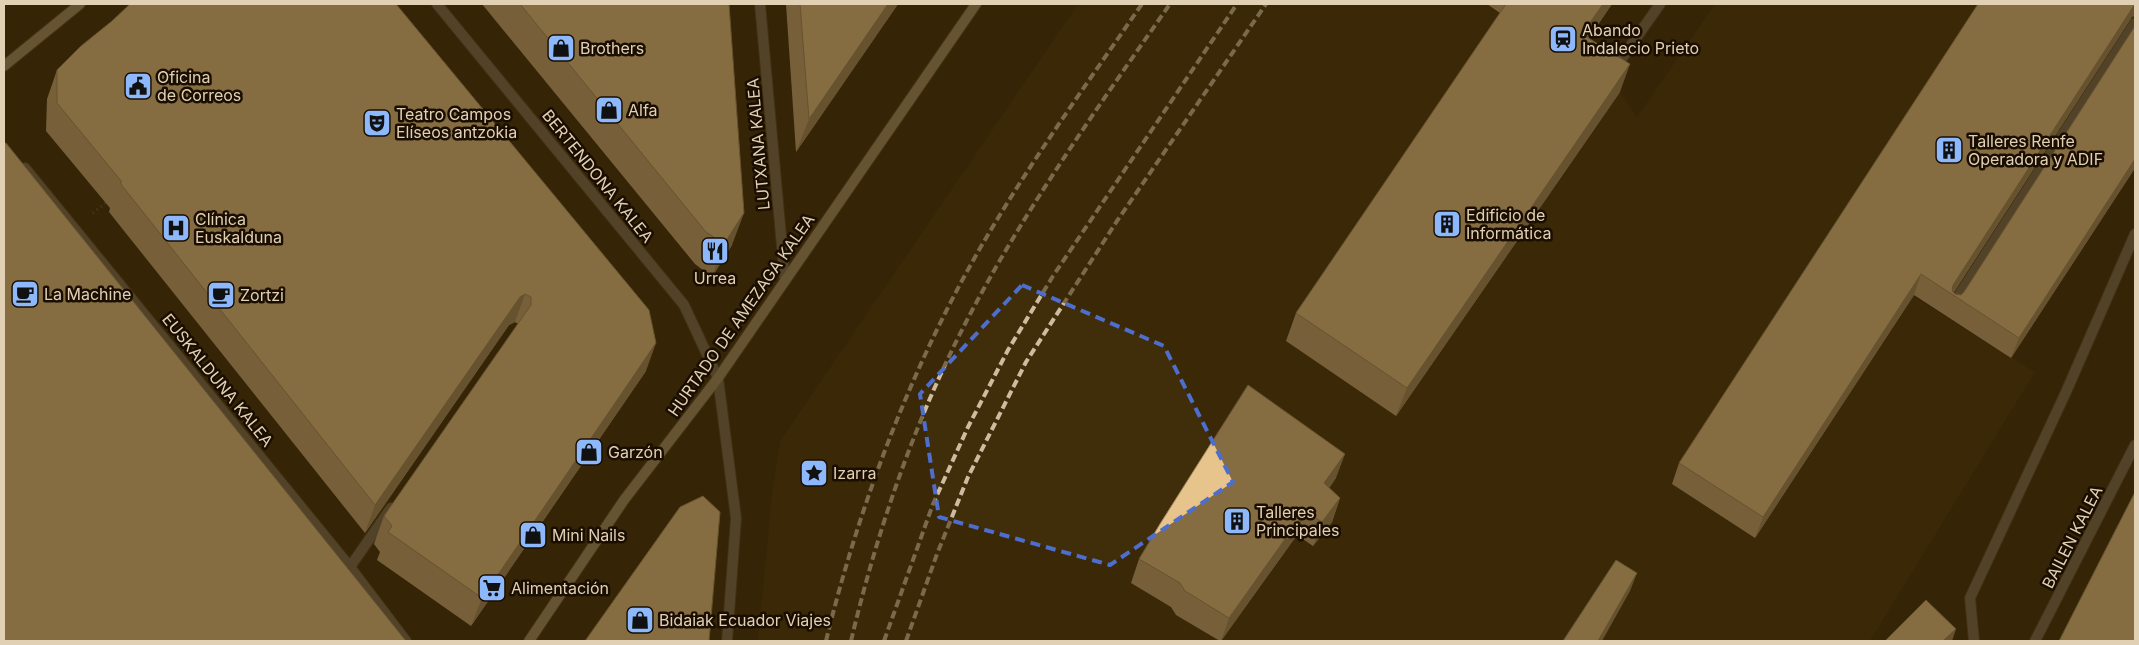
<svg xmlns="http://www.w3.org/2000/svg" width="2139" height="645" viewBox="0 0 2139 645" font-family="Inter,sans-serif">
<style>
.built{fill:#402d0a}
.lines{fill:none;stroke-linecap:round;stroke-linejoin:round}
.lane-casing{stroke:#514022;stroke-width:12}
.street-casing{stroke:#514022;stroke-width:12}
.secondary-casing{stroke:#514022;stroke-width:12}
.path{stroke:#6a593b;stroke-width:3;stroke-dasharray:1 4;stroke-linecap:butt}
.lane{stroke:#776852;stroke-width:10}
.street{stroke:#776852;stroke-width:10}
.secondary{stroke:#a38d69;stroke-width:10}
.rail{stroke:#cebca1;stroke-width:4;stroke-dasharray:8 4;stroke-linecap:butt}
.wall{fill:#c7a978}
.shaded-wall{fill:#a28961}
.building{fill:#e7c48b;stroke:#a28961}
.marked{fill:none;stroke:#4e6ecf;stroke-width:4;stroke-dasharray:10 6;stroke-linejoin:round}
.labels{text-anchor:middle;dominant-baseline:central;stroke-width:5;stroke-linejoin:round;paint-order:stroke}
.poi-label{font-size:16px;fill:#e2d0b5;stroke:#1a0e00;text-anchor:start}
.street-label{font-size:16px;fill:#e2d0b5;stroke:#1a0e00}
</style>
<rect width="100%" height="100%" fill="#352406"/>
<!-- built -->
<polygon class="built" points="1078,4 1487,4 1620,92 1637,117 1715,4 1984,4 1672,483 1755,538 1913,296 2035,372 1870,641 758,641 772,494 780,441"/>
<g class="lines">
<!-- lane casing -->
<g class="lane-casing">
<g id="lane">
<polyline points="1620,61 1660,4"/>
<polyline points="1952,306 2135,23"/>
<polyline points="1974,641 1970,598 2066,392 2135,234"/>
</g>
</g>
<!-- street casing -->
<g class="street-casing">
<g id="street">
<polyline points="437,4 684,305 718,378 736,518 727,641"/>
<polyline points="760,4 785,280"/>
<polyline points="25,168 350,567 406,641"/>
<polyline points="350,567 391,508"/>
<polyline points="2035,641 2135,445"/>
</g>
</g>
<!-- secondary casing -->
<g class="secondary-casing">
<g id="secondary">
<polyline points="4,66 80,4"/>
<polyline points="529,641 624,500 718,378 976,4"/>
</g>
</g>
<!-- path -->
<polyline class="path" points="93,213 108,201"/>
<!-- lane -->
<use href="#lane" class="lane"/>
<!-- street -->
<use href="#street" class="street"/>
<!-- secondary -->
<use href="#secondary" class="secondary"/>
<!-- rail -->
<g class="rail">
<path d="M826 641C860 501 915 357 989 233 1036 154 1090 79 1142 4"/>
<path d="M851 641C877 531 914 423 966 322 1024 210 1098 107 1170 4"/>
<polyline points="884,641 933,504 968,427 1008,350 1053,276 1237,4"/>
<polyline points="906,641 937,554 968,477 1026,362 1117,221 1266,4"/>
</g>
</g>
<!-- wall -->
<g class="wall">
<polygon points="482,4 729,4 732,245 712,277 695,264"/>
<polygon points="786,4 898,4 796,152"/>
<polygon points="1487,4 1612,4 1589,38 1620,92 1396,416 1286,341 1296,313 1500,13"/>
<polygon points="2132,17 1954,292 1955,294 1961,295 1964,292 2135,26 2135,168 2011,358 1914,295 1755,538 1672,484 1679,463"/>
<polygon points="112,21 646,371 471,626 377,560 380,552 374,544 384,516 518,324 515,322 509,325 365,533 109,212 110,208 46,131 47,99 57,70"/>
<polygon points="1336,478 1329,488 1340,498 1332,522 1313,546 1297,535 1221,641 1220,641 1176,615 1171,607 1131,583 1139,559"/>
</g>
<!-- shaded-wall -->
<g class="shaded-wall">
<polygon points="888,4 898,4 796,152 809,119"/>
<polygon points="1603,4 1612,4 1572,62 1582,34"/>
<polygon points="2135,4 2135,16 2132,17 1952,294 1953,285"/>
<polygon points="1630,64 1620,92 1396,416 1407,388"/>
<polygon points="2135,159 2135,168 2011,358 2019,338"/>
<polygon points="744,213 732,245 712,277 724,244"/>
<polygon points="1921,274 1914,295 1755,538 1763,517"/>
<polygon points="525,294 515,322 509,325 365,533 375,505 520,297"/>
<polygon points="656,343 646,371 471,626 482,598"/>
<polygon points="1345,454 1336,478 1316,507 1324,483"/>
<polygon points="1340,498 1332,522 1313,546 1322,522"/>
<polygon points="1305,511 1297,535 1221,641 1229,618"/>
<polygon points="1637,573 1630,591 1602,641 1598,641"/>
<polygon points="1956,629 1952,641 1943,641"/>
</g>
<!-- building -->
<g class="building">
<polygon points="130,4 396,4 649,310 656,343 482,598 388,532 392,526 384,516 531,305 531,297 525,294 520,297 375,505 120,183 122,182 57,103 57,70 81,46 112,21"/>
<polygon points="520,4 729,4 744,213 724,244 706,232"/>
<polygon points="800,4 888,4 809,119"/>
<polygon points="1506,4 1603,4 1582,34 1630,64 1407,388 1296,313"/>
<polygon points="1978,4 2135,4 1953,285 1952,291 1955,294 1961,295 1964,292 2135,26 2135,159 2019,338 1921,274 1763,517 1679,463"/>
<polygon points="4,143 6,143 406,641 4,641"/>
<polygon points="1248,385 1345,454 1324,483 1340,498 1322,522 1305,511 1229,618 1185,591 1180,583 1139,559 1160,524"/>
<polygon points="2135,492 2135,641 2059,641"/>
<polygon points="703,496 720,512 709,641 585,641 680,507"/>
<polygon points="1616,560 1637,573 1598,641 1563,641"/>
<polygon points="1926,600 1956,629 1943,641 1885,641"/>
</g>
<!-- marked area -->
<path d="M0 0H2139V645H0ZM1022 285 1164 346 1233 482 1110 565 939 517 920 394Z" fill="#352406" fill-opacity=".55" fill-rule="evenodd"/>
<path class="marked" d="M1022 285 1164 346 1233 482 1110 565 939 517 920 394Z"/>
<!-- icons -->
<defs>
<g id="station-square" transform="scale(1.4375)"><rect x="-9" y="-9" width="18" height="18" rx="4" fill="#8db9fc" stroke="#1a0e00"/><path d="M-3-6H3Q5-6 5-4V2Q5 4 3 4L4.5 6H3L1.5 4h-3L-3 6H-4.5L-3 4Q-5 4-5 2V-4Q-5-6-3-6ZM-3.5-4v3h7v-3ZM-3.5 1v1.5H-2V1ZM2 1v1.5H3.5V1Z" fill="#111"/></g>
<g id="shop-square" transform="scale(1.4375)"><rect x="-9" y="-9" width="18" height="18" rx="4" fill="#8db9fc" stroke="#1a0e00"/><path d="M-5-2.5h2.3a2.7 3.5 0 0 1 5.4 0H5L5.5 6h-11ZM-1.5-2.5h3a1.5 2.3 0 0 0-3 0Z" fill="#111"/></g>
<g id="civic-square" transform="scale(1.4375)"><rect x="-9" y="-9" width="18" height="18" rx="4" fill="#8db9fc" stroke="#1a0e00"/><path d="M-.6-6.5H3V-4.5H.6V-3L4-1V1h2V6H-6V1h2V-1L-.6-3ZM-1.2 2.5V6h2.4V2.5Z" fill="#111"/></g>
<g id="theatre-square" transform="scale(1.4375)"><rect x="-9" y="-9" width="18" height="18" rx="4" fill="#8db9fc" stroke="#1a0e00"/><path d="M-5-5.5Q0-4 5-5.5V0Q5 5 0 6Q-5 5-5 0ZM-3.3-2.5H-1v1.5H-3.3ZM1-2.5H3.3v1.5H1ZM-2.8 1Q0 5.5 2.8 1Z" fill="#111"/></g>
<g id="building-square" transform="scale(1.4375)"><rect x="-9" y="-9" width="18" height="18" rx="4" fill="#8db9fc" stroke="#1a0e00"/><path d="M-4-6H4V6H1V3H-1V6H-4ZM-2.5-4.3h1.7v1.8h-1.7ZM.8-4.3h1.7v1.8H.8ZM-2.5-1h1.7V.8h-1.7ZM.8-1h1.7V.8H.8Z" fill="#111"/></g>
<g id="hospital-square" transform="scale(1.4375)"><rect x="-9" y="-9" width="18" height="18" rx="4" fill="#8db9fc" stroke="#1a0e00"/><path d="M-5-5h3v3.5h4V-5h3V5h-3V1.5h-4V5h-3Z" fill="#111"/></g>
<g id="restaurant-square" transform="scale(1.4375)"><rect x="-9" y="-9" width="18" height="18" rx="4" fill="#8db9fc" stroke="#1a0e00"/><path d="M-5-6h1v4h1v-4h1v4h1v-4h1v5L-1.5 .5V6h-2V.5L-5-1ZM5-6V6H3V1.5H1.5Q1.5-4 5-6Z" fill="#111"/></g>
<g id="cafe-square" transform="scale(1.4375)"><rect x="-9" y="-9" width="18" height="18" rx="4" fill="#8db9fc" stroke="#1a0e00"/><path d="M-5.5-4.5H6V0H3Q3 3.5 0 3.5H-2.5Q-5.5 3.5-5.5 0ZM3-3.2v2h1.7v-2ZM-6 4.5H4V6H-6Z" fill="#111"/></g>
<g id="sight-square" transform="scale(1.4375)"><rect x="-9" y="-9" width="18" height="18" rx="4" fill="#8db9fc" stroke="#1a0e00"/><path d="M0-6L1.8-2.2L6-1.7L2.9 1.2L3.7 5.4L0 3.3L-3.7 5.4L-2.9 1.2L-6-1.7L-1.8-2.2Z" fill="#111"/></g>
<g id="supermarket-square" transform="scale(1.4375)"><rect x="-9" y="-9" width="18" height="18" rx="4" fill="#8db9fc" stroke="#1a0e00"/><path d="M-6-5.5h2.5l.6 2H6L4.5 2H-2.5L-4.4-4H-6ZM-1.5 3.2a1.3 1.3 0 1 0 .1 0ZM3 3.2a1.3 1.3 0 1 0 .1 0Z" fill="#111"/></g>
</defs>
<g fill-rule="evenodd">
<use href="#station-square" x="1563" y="39"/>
<use href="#shop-square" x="561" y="48"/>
<use href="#civic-square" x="138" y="86"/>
<use href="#shop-square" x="609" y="110"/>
<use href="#theatre-square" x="377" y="123"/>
<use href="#building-square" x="1949" y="150"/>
<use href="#building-square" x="1447" y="224"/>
<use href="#hospital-square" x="176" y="228"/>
<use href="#restaurant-square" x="715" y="251"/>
<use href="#cafe-square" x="25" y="294"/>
<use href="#cafe-square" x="221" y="295"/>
<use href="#shop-square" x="589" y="452"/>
<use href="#sight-square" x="814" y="473"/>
<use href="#building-square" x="1237" y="521"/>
<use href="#shop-square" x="533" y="535"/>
<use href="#supermarket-square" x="492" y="588"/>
<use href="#shop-square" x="640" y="620"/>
</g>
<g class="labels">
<!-- poi labels -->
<g class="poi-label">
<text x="1582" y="30">Abando<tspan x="1582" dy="18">Indalecio Prieto</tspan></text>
<text x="580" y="48">Brothers</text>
<text x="157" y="77">Oficina<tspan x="157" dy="18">de Correos</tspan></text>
<text x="628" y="110">Alfa</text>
<text x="396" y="114">Teatro Campos<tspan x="396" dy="18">Elíseos antzokia</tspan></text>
<text x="1968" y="141">Talleres Renfe<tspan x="1968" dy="18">Operadora y ADIF</tspan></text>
<text x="1466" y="215">Edificio de<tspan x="1466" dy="18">Informática</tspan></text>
<text x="195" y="219">Clínica<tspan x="195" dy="18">Euskalduna</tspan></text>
<text x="715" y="278" text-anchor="middle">Urrea</text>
<text x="44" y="294">La Machine</text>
<text x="240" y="295">Zortzi</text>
<text x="608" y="452">Garzón</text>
<text x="833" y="473">Izarra</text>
<text x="1256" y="512">Talleres<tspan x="1256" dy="18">Principales</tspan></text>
<text x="552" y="535">Mini Nails</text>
<text x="511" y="588">Alimentación</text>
<text x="659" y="620">Bidaiak Ecuador Viajes</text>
</g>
<!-- street labels -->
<g class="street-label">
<text transform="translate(758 144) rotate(-95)">LUTXANA KALEA</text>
<text transform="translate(598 176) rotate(51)">BERTENDONA KALEA</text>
<text transform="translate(741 315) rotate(-55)">HURTADO DE AMEZAGA KALEA</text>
<text transform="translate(218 380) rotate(51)">EUSKALDUNA KALEA</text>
<text transform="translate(2072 537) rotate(-63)">BAILEN KALEA</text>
</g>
</g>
<!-- border -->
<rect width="2139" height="645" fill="none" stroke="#e2d0b5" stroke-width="10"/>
</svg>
